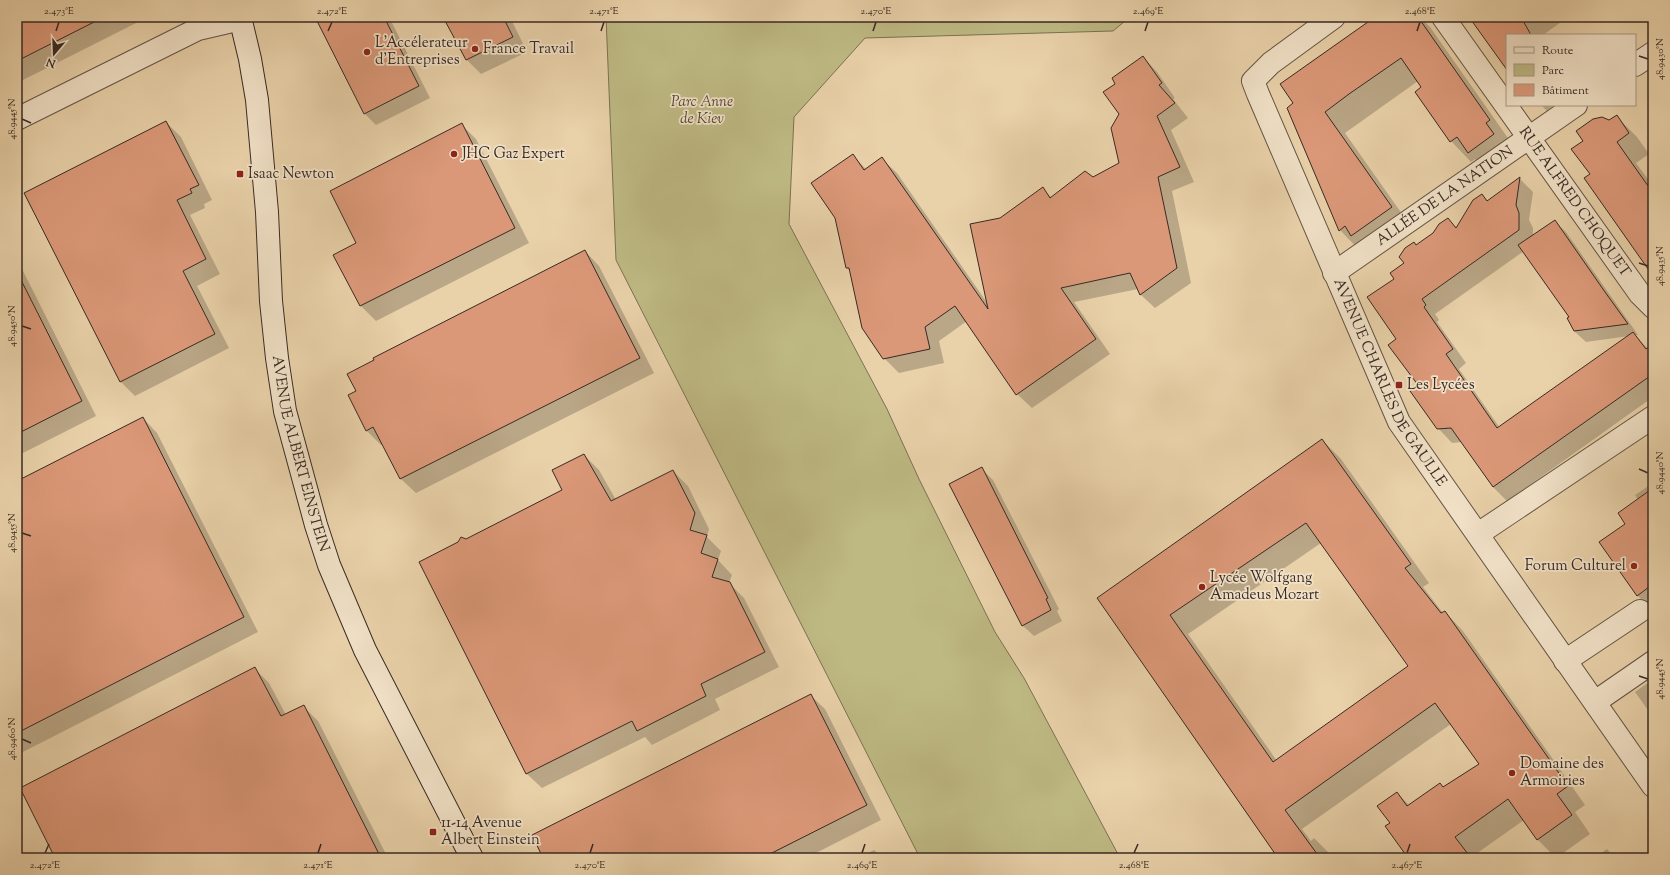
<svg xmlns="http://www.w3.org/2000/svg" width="1670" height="875" viewBox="0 0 1670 875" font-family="'Sorts Mill Goudy',serif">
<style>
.green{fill:#beb983;stroke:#7b7254}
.shadow{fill:#0003;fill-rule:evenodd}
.building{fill:#db9878;stroke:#382a24;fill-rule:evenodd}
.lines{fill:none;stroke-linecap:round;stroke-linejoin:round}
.street-casing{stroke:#645445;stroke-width:24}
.secondary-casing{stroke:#382a24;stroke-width:24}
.street{stroke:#f1e1c7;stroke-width:22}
.secondary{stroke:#f1e1c7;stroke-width:22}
.ticks{fill:none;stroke:#382a24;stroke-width:1.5}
.poi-dot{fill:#8f2418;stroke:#f1e1c7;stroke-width:1.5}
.labels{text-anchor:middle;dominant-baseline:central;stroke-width:3.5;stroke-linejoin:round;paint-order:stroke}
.poi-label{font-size:15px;fill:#382a24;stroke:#f1e1c7;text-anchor:start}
.park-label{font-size:15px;font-style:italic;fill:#534737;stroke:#f1e1c7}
.street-label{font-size:15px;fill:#382a24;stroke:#f1e1c7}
.neatline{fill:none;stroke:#382a24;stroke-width:1.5}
.ticks-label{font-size:10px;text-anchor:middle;fill:#382a24}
</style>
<rect width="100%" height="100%" fill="#e9d1a9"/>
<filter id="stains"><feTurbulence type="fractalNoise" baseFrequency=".005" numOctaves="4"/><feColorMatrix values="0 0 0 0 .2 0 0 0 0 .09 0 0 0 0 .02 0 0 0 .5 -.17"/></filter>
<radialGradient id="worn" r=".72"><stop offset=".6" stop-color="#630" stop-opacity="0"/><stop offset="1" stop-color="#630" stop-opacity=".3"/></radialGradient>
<!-- green -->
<polygon class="green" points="606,17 1130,17 1113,31 865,38 794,117 789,224 887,409 919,479 995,632 1024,678 1120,858 920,858 616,260"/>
<!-- shadow -->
<g class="shadow">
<polygon points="17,17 148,17 17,83"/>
<polygon points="316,17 389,17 430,98 376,125 365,114"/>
<polygon points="444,17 510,17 527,52 481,74 467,60"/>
<polygon points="570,17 584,17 575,22"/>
<polygon points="1377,17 1419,17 1430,27 1510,141 1489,173 1475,159 1471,162 1451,141 1418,81 1345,133 1412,228 1360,251 1340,230 1288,108 1295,103"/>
<polygon points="1470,17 1568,17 1543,35 1507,35 1507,69"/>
<polygon points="1143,57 1157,72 1175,98 1173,99 1188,118 1171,130 1194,182 1172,191 1191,283 1155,308 1140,294 1138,289 1074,302 1110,354 1032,408 1017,394 967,321 939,341 944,363 899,373 884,358 850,271 847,268 853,156 867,170 882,159 897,173 988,304 1000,219 1043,189 1052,198 1093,179 1120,163 1120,114 1117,84"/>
<polygon points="1541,105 1554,105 1547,111"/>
<polygon points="1617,117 1637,137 1649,154 1636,163 1653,186 1653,271 1591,174 1609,122"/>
<polygon points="166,122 181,137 212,200 204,204 205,208 190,215 220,274 197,286 229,348 135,396 121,382"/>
<polygon points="462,125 476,139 529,243 376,321 361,306 334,255 357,243"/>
<path d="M1520 179 1533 192 1529 220 1533 228V236L1554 221 1566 232 1638 335H1635L1648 349H1653V397L1507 501 1493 487 1462 442 1452 443 1438 428 1397 340 1395 279 1417 246 1434 234 1448 219 1457 228 1482 195 1488 201ZM1524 251 1570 317 1574 331 1586 342 1629 336 1500 428 1459 369 1466 363 1437 322 1439 320 1435 314Z"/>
<polygon points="585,251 599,266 654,373 416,493 401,479 383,444 381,445 367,431 357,392 376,360"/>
<polygon points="17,259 96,416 17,456"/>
<polygon points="143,418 157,433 258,632 17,755 17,482"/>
<path d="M1322 440 1341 459 1429 583 1423 587 1443 613 1445 612 1463 631 1585 805 1575 812 1590 834 1556 858 1537 839 1524 820 1473 856 1475 858H1410L1391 824 1397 793 1410 806 1444 788 1480 764 1451 724 1302 829 1311 841 1314 838 1334 858H1270L1276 854 1098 598ZM1321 543 1409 666 1277 761 1188 634Z"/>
<polygon points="584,455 599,470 616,500 673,471 688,486 709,529 707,537 721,551 718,560 732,575 729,583 744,598 779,667 715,699 720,710 652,745 645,737 542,788 527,774 421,562 563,491"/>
<polygon points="981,468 993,480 1059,609 1057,611 1062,621 1034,636 1022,625"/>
<polygon points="1653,483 1653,609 1652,610 1637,595 1627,524 1638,500 1635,495"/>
<polygon points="255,669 269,683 286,715 304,707 318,721 388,858 56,858"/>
<polygon points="1653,679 1653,717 1635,692"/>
<polygon points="810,695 825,709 881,820 806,858 544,858"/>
<polygon points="1607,849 1615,858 1594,858"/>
<polygon points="874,850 883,858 858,858"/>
</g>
<!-- building -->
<g class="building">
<polygon points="17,17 104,17 17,61"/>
<polygon points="315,17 384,17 419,86 364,114"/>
<polygon points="443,17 503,17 513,37 466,60"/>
<polygon points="1375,17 1418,17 1490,120 1486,123 1494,134 1468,153 1457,137 1450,142 1415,92 1421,87 1401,58 1349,94 1325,112 1392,207 1351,236 1345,226 1339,231 1287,108 1293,103 1280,84"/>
<polygon points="1469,17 1521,17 1531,35 1507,35 1507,70"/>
<polygon points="1143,56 1162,83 1159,85 1175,103 1157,116 1180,167 1158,177 1177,268 1140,295 1130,273 1061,288 1096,339 1016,395 955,306 925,327 930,349 883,359 862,328 849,268 846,268 835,218 811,183 853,154 864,170 882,157 988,309 970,224 1000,218 1043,187 1050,198 1085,171 1093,177 1119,163 1111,128 1119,114 1103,92 1115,84 1112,78"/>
<polygon points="1617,115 1629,133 1617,142 1653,193 1653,276 1584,178 1590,174 1571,149 1583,141 1576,131 1593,119 1602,117 1609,120"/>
<polygon points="166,121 199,185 190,189 192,193 177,200 206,259 183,271 215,334 120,382 24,193"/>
<polygon points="462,123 515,228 360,306 333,255 356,243 330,191"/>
<polygon points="1520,177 1516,205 1519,213 1519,230 1422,299 1426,305 1424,307 1453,349 1446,354 1497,428 1633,332 1646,349 1653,344 1653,374 1493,487 1451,428 1437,429 1410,391 1418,385 1388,345 1396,339 1367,297 1394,279 1390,273 1404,263 1399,257 1405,248 1414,242 1416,245 1433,233 1439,224 1448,218 1456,228 1473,200 1482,194 1487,201"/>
<polygon points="1555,220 1605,292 1628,324 1574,331 1567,318 1569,317 1518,245"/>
<polygon points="585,250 640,358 400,479 373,427 366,431 348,395 356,391 347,374 374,360 373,358"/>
<polygon points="17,272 82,401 17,434"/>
<polygon points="143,417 244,617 17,733 17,481"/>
<path d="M1322 439 1411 564 1405 568 1441 613 1445 611 1568 786 1557 794 1572 815 1537 840 1508 799 1455 837 1471 858H1408L1385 826 1390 823 1377 806 1397 792 1407 806 1440 783 1443 787 1479 764 1435 703 1285 810 1320 858H1278L1097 598ZM1306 523 1408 666 1273 762 1170 615Z"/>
<polygon points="584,454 611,501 673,470 695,513 690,530 707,535 701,553 718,559 712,577 730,582 765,652 701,684 706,696 637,731 632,721 526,774 419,562 458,542 461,537 466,539 562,490 552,470"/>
<polygon points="982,467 1048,598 1046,599 1051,610 1022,626 949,484"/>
<polygon points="1653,488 1653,584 1637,596 1599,542 1625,524 1618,513"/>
<polygon points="255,667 281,716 304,705 381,858 55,858 20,788"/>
<polygon points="811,694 867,805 762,858 543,858 532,835"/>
</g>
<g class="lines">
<!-- street casing -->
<g class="street-casing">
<g id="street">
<path id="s1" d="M1334 17 1271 63 1253 81 1258 94 1399 422 1653 786"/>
<path id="s2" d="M1443 17 1640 294 1653 307"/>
<polyline points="1635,65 1653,53"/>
<polyline points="17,119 198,29 241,19"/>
<path id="s3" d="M1334 273 1576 105"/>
<polyline points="1478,534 1653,417"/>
<polyline points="1565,661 1640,611"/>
<polyline points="1595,702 1653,662"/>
</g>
</g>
<!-- secondary casing -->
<g class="secondary-casing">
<g id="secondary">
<path id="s4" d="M240 17 250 59 257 100 267 212 271 301 277 358 285 411 316 525 329 565 365 650 472 858"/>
</g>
</g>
<!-- street -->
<use href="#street" class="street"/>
<!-- secondary -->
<use href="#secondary" class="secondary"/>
</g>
<!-- ticks -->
<path class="ticks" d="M56 31 59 22M328 31 332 22M601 31 604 22M873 31 876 22M1145 31 1148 22M1417 31 1420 22M1639 56 1648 59M22 119 31 123M1639 263 1648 266M22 326 31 329M1639 469 1648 473M22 533 31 536M1639 676 1648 679M22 739 31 743M45 853 49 844M318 853 321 844M590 853 593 844M862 853 865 844M1134 853 1138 844M1407 853 1410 844"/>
<!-- markers -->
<g class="poi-dot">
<circle cx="475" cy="49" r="4"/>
<circle cx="367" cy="52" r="4"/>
<circle cx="454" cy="154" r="4"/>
<rect x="236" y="170" width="8" height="8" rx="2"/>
<rect x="1395" y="381" width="8" height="8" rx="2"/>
<circle cx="1634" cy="566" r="4"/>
<circle cx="1202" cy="587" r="4"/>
<circle cx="1512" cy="773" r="4"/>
<rect x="429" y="828" width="8" height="8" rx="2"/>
</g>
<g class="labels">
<!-- poi labels -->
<g class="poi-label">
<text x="375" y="43">L'Accélerateur<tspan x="375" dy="17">d'Entreprises</tspan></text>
<text x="483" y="49">France Travail</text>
<text x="462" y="154">JHC Gaz Expert</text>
<text x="248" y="174">Isaac Newton</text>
<text x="1407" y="385">Les Lycées</text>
<text x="1626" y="566" text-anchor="end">Forum Culturel</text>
<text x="1210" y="578">Lycée Wolfgang<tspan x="1210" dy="17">Amadeus Mozart</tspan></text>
<text x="1520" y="764">Domaine des<tspan x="1520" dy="17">Armoiries</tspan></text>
<text x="441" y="823">11-14 Avenue<tspan x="441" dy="17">Albert Einstein</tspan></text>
</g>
<!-- park labels -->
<g class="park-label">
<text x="702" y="102">Parc Anne<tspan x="702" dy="17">de Kiev</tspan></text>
</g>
<!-- street labels -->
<g class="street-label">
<text stroke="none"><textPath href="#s3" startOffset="135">ALLÉE DE LA NATION</textPath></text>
<text stroke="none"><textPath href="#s2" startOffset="227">RUE ALFRED CHOQUET</textPath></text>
<text stroke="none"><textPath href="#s1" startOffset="435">AVENUE CHARLES DE GAULLE</textPath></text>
<text stroke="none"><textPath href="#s4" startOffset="442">AVENUE ALBERT EINSTEIN</textPath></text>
</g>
</g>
<!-- margin -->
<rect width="1670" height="875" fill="none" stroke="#e9d1a9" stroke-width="44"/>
<!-- legend -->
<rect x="1506" y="34" width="130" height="72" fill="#f1e1c7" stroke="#a79886"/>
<rect x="1514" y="47" width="20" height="6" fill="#f1e1c7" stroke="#a79886"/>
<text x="1542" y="54" font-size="12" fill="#382a24">Route</text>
<rect x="1514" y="64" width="20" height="12" fill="#beb983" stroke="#a79886"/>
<text x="1542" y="74" font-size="12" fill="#382a24">Parc</text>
<rect x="1514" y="84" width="20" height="12" fill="#db9878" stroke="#a79886"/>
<text x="1542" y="94" font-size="12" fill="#382a24">Bâtiment</text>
<!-- north arrow -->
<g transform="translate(54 54) rotate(199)" stroke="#f1e1c7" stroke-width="3" paint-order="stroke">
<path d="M0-3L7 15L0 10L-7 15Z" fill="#382a24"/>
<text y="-6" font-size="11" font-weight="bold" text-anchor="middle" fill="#382a24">N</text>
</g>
<rect x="22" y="22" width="1626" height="831" class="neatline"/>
<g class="ticks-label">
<text x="59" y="14">2.473°E</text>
<text x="332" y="14">2.472°E</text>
<text x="604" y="14">2.471°E</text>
<text x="876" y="14">2.470°E</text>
<text x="1148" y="14">2.469°E</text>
<text x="1420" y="14">2.468°E</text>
<text transform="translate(1659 59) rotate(-90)" y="4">48.9430°N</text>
<text transform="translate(11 119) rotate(-90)" y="4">48.9445°N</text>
<text transform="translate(1659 266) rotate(-90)" y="4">48.9435°N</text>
<text transform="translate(11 326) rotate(-90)" y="4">48.9450°N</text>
<text transform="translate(1659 473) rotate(-90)" y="4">48.9440°N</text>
<text transform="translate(11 533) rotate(-90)" y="4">48.9455°N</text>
<text transform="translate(1659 679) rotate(-90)" y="4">48.9445°N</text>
<text transform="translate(11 739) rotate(-90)" y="4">48.9460°N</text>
<text x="45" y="868">2.472°E</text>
<text x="318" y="868">2.471°E</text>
<text x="590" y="868">2.470°E</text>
<text x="862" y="868">2.469°E</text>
<text x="1134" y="868">2.468°E</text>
<text x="1407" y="868">2.467°E</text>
</g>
<rect width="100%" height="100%" filter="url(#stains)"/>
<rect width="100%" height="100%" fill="url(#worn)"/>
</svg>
